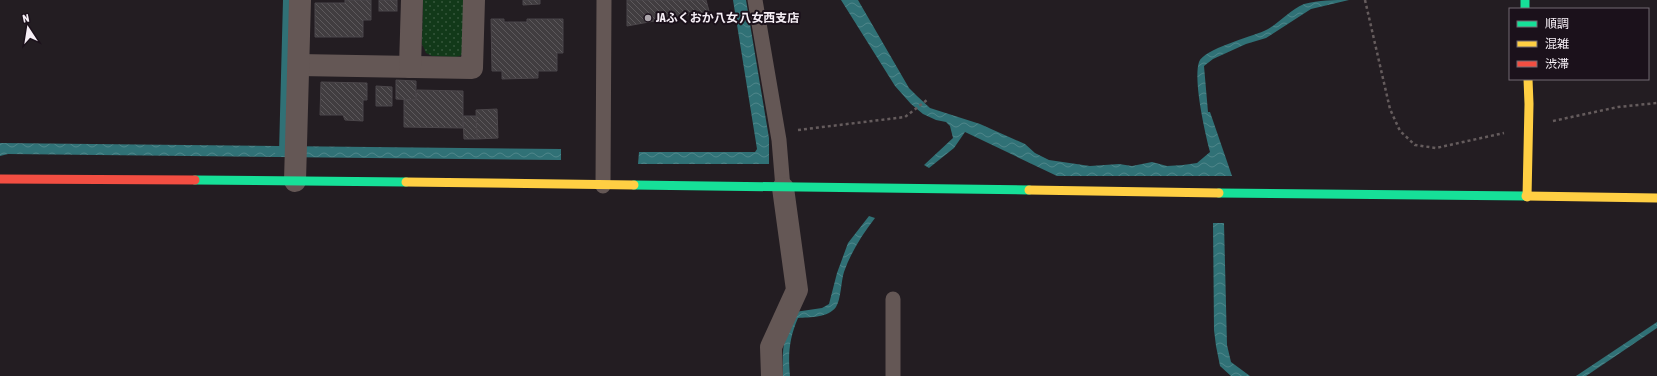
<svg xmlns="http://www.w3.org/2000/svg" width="1657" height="376" viewBox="0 0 1657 376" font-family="'Asap Condensed','Noto Sans JP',sans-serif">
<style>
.green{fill:url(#green-dots)}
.water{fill:url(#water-waves)}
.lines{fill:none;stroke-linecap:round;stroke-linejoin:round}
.stream{stroke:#307176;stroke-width:8}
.building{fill:url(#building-back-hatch);stroke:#4b464a}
.path{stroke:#655c5d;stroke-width:2.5;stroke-dasharray:3 3;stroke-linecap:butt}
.lane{stroke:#645755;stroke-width:15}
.street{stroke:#645755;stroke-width:22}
.fast{stroke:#16e098;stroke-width:9}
.slow{stroke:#ffcf43;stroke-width:9}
.jam{stroke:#f24e42;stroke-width:9}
.poi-dot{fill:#aca6ac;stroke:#1b111b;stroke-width:1.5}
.labels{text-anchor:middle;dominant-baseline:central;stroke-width:4;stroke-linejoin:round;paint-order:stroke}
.poi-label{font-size:12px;font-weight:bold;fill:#f6eff6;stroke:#1b111b;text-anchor:start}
</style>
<defs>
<pattern id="green-dots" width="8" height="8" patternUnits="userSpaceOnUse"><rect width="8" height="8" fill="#123919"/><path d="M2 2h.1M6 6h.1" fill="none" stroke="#35563b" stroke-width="1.8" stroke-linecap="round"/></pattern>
<pattern id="water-waves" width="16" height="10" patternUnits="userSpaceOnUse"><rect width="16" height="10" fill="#307176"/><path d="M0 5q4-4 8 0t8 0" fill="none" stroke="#4f868a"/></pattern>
<pattern id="building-back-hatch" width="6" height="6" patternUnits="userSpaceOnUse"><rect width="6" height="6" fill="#413d40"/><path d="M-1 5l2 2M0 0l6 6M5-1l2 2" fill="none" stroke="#5d595c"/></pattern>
</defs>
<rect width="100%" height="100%" fill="#231d22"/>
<!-- green -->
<polygon class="green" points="423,0 467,0 465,52 460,56 455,57 432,56 426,53 422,44"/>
<!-- water -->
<g class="water">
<polygon points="733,0 746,0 769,138 769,164 638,164 639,152 755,152 757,149"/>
<path d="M841 0H858L909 88 917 96 930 108 980 124 1025 144 1035 153 1049 160 1090 166 1119 164 1132 166 1152 162 1167 166 1183 165 1197 163 1210 152C1205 133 1193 80 1199 62 1204 49 1250 37 1264 31 1278 25 1289 10 1304 4 1319 0 1334 0 1349 0L1311 9 1266 38 1246 44 1213 59 1204 66 1208 112H1210L1232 176H1057L965 132 954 148 929 168 924 165 953 138 950 126 946 122 936 120 923 114 911 104 895 86Z"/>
<polygon points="0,143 561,149 561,160 8,154 0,156"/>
<path d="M869 216 875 218C862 235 851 252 844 272 841 281 841 299 836 307 828 318 810 317 798 318 789 339 788 354 790 376H783C782 349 783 336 795 312L822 308 829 304 837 273 848 243Z"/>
<polygon points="1213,223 1224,223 1227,345 1231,362 1250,376 1231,376 1220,366 1216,346 1214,330"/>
<polygon points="1657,322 1657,328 1586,376 1576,376"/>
</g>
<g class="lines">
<!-- stream -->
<polyline class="stream" points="279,152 283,152 287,0"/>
</g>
<!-- building -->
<g class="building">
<polygon points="345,0 371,0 371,20 363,20 363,37 315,37 315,3 345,3"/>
<rect x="379" y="0" width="18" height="11"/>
<polygon points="523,0 540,0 540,4 523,5"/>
<polygon points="627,0 706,0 709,11 627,26"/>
<polygon points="491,19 504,19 504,22 527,22 527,19 563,19 563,53 557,53 557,71 538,71 538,78 502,79 502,71 492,71"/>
<polygon points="396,80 416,81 416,100 396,99"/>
<polygon points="321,82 367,83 367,100 363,100 363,121 345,120 343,115 320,115"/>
<polygon points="376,86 392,87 392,106 376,106"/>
<polygon points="417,90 463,91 463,128 404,127 404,100 416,100"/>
<polygon points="497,109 498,138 477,139 476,110"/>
<polygon points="463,116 476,116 477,139 464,139"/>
</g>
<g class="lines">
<!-- path -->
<g class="path">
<polyline points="1365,0 1390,109 1400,131 1415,145 1436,148 1504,133"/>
<polyline points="1553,121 1618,107 1657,103"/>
<polyline points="798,130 905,117 927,100"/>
</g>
<!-- lane -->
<g class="lane">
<polyline points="755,0 779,140 783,188"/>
<polyline points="603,186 604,0"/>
<polyline points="893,376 893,299"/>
</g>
<!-- street -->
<g class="street">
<polyline points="299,65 472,68 474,0"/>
<polyline points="410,67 412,0"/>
<polyline points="295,181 300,0"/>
<polyline points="772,376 771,347 797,290 783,188"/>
</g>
<!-- fast -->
<g class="fast">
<polyline points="1525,0 1525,9"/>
<polyline points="195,180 406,182"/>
<polyline points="634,185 1029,190"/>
<polyline points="1219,193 1526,196"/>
</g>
<!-- slow -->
<g class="slow">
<polyline points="406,182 634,185"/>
<polyline points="1029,190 1219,193"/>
<polyline points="1526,196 1657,198"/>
<polyline points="1527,197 1529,104 1528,79"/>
</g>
<!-- jam -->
<polyline class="jam" points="0,179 195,180"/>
</g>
<!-- markers -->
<circle class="poi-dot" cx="648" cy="18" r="4"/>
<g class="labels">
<!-- poi labels -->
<g class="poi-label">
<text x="656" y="18">JAふくおか八女 八女西支店</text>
</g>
</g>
<!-- legend -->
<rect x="1509" y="8" width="140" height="72" fill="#1b111b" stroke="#736a73"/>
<rect x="1517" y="21" width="20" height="6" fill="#16e098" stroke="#736a73"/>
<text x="1545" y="28" font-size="12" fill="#f6eff6">順調</text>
<rect x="1517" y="41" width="20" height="6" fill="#ffcf43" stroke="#736a73"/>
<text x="1545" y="48" font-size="12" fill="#f6eff6">混雑</text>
<rect x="1517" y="61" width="20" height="6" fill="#f24e42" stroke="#736a73"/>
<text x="1545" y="68" font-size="12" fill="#f6eff6">渋滞</text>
<!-- north arrow -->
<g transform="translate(28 28) rotate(348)" stroke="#1b111b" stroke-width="3" paint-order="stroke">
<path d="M0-3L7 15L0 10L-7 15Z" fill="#f6eff6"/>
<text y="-6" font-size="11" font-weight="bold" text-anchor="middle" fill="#f6eff6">N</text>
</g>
</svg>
